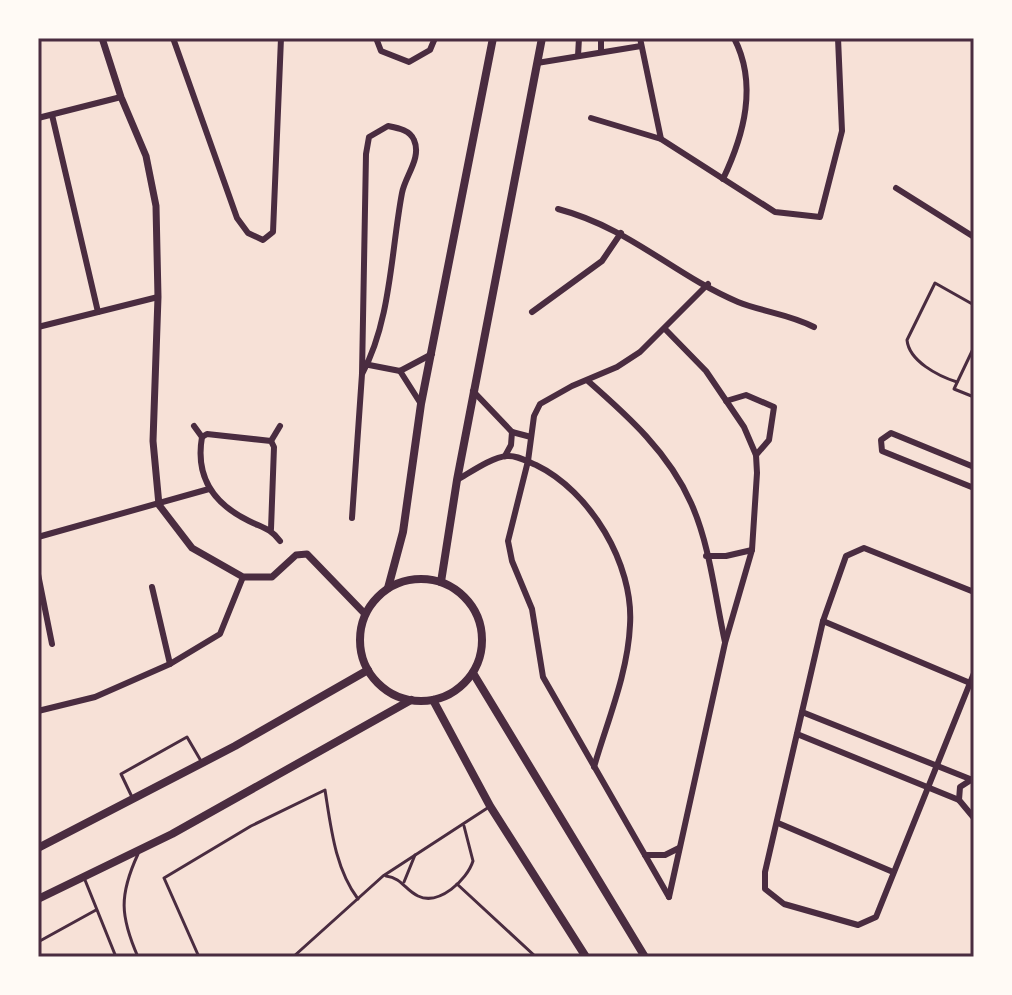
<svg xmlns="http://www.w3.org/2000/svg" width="1012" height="995" viewBox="0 0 1012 995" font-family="'Varela Round',sans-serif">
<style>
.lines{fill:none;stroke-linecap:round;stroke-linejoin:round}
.service{stroke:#4a2c40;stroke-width:3}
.minor{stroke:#4a2c40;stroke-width:6}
.tertiary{stroke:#4a2c40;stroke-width:7}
.secondary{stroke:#4a2c40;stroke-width:8}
.neatline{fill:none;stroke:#4a2c40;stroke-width:3}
</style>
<rect width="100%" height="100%" fill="#f7e1d7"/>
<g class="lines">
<!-- service -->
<g class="service">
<polyline points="974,347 954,389 974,397"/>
<path d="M957 382C938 376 909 361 907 340L935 283 974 305"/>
<polyline points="132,797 121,774 187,737 201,761"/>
<path d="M138 854C119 895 120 916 138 957"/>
<path d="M386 876C402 878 405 890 418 896 439 906 467 880 473 861L464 826"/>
<polyline points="85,880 116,957"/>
<polyline points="404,882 415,855"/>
<polyline points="457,884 536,957"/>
<polyline points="38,942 96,910"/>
<path d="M199 957 164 878 251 826 325 790C331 828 335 868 358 899"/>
<polyline points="293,957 383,876 489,807"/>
</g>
<!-- minor -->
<g class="minor">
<polyline points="173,38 237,218 248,233 263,240 273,232 281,38"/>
<polyline points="376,38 381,51 409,62 430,50 435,38"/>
<polyline points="640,38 661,139"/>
<polyline points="601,52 601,38"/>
<polyline points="578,56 579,38"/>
<polyline points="537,63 641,46"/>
<polyline points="52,115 98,312"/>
<polyline points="38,118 121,97"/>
<polyline points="591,118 661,139 775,212 820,217 842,131 838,38"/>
<path d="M723 179C744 135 758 84 734 38"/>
<polyline points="896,188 974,237"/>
<path d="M558 209C630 228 674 275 738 302 763 312 789 314 814 327"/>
<polyline points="532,312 602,261 621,233"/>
<polyline points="38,327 158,297"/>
<polyline points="665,329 706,371 744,427 756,455 757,473 752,550 725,643 669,897"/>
<polyline points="364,364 400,371 432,354"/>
<polyline points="400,371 421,404"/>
<path d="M588 381C628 416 669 453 691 503 710 545 715 597 725 642"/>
<polyline points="473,391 512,432 531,437"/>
<polyline points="726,401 746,395 774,407 769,440 756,455"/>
<polyline points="194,426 202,437"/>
<polyline points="202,437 207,434 271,441 274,447 271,529"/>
<path d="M202 437C195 477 214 504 249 521 263 528 270 528 280 541"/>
<polyline points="271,441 280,426"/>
<polyline points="505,456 511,445 512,432"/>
<polyline points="974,467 891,433 881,440 882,451 974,488"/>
<path d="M457 480C471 472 492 457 507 456 517 455 526 461 536 465 590 491 634 564 630 625 628 673 607 722 594 767"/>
<path d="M352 518 362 374 366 154 369 137 388 126C398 128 410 130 414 140 422 158 405 176 402 193 391 251 391 321 362 374"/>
<polyline points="38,537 209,489"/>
<polyline points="706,556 726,556 752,550"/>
<polyline points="38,574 52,644"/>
<polyline points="152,587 170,664"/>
<polyline points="974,592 864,548 846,556 823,621 765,872 765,889 784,904 858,925 876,917 974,673"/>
<polyline points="823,621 970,683"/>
<polyline points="38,711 95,697 170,664 220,634 243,577"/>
<polyline points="802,712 970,779"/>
<polyline points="797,734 959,800"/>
<polyline points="974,778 960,787 959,800 974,818"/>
<polyline points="778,823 893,872"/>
<polyline points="645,855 665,855 679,848"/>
<polyline points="669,897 543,677 532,609 512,561 508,541 528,461 534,416 540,404 572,386 617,367 640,352 708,284"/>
</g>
<!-- tertiary -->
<polyline class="tertiary" points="102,38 121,97 146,156 156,206 158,297 153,441 159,505 192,548 243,577 272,577 296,555 307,554 365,614"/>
<!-- secondary -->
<g class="secondary">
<circle cx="421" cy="640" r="61"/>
<polyline points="441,582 457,480 542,38"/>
<polyline points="388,588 403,532 421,404 493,38"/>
<polyline points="473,673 645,957"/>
<polyline points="433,700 490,806 586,957"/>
<polyline points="38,848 235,746 368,670"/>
<polyline points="38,899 172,834 411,700"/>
</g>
</g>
<!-- border -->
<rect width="1012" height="995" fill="none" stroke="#fffaf5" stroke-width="80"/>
<rect x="40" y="40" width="932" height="915" class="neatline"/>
</svg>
